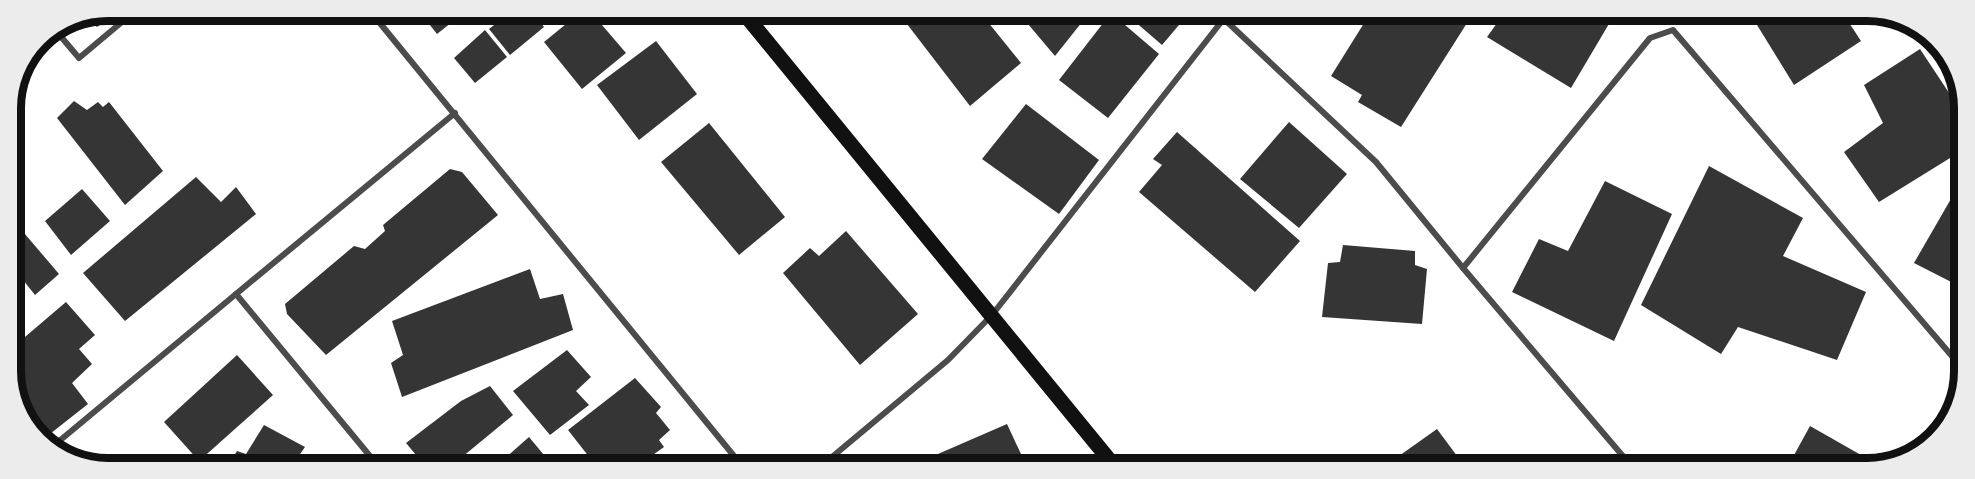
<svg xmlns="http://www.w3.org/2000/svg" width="1975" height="479" viewBox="0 0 1975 479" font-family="'Sofia Sans Condensed',sans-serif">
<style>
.building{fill:#353535}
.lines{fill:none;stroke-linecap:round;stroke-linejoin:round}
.minor{stroke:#4c4c4c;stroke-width:6}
.primary{stroke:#111;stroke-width:15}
.rim{fill:none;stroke:#111;stroke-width:8}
</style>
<rect width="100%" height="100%" fill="#fff"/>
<!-- building -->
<g class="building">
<polygon points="108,11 118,11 97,27 89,19"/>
<polygon points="419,11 466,11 437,34"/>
<polygon points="512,11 532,11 544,27 510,55 489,29"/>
<polygon points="537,11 562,11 547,23"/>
<polygon points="582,11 590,11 626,53 582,89 544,42"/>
<polygon points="897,11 979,11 1021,63 970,106"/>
<polygon points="1017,11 1049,12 1090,12 1055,56"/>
<polygon points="1139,12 1190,12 1162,45 1133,20"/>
<polygon points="1371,12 1474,12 1401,127 1358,102 1362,95 1331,76"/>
<polygon points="1505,12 1512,12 1526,21 1531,12 1616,12 1571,88 1487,37"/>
<polygon points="1749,12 1842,12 1861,41 1794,85"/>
<polygon points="1111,13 1159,54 1108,118 1059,80"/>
<polygon points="485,30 507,57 475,83 454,58"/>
<polygon points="656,41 697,94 639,140 597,85"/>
<polygon points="1920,49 1963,114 1963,150 1879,202 1844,152 1883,123 1864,85"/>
<polygon points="74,101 87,110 98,102 103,107 109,102 163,171 125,205 57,118"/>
<polygon points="1026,104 1099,160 1059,214 982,159"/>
<polygon points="1289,122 1347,174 1299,228 1240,179"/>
<polygon points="709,123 785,217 739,255 661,162"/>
<polygon points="1177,132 1300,241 1255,292 1139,192 1162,165 1153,159"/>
<polygon points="1709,166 1803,218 1783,256 1866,292 1837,360 1738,327 1721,354 1641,305"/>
<polygon points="450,169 462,172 498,215 326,355 287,314 285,304 354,246 365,249 385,231 383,225"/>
<polygon points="196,177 221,202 236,187 256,214 125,321 83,273"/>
<polygon points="1963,178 1963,288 1914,263"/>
<polygon points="1605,181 1672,214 1614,341 1512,292 1539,239 1568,251"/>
<polygon points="82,189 110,221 71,255 45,221"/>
<polygon points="19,227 59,274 35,295 12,266 11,233"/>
<polygon points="846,231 918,314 860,365 783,273 810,248 819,256"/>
<polygon points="1343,245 1415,251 1415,265 1427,269 1422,324 1322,317 1328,263 1340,262"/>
<polygon points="530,269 540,299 563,294 573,330 402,397 391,363 403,355 392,321"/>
<polygon points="66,302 95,335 79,349 92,364 72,383 88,404 41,441 12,390 12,348"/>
<polygon points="567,350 591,377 576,391 589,405 550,435 513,391"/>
<polygon points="237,355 273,395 199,461 164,422"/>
<polygon points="635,378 661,407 656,413 670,430 659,440 664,447 636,467 597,467 568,430"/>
<polygon points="490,386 513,415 450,467 426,467 406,443 461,401"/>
<polygon points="1007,424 1027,467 908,467"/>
<polygon points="264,425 305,447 291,467 227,467 237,451 246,454"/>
<polygon points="1810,426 1861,455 1854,468 1787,468"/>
<polygon points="1437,429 1466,468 1382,468"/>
<polygon points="529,437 554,467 495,467"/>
</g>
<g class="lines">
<!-- minor -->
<g class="minor">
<polyline points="370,11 743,467"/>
<polyline points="1224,19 1376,162 1463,268 1633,468"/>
<polyline points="57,32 79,58 135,11"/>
<polyline points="1463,268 1650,38 1673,30 1963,369"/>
<polyline points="236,294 455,113"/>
<polyline points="52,447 236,294 379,467"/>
<polyline points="820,467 948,360 992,315 1229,12"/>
</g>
<!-- primary -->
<polyline class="primary" points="742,11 1116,468"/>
</g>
<!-- crop -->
<path d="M0 0H1975V479H0ZM108 21H1867A87 87 0 0 1 1954 108V371A87 87 0 0 1 1867 458H108A87 87 0 0 1 21 371V108A87 87 0 0 1 108 21Z" fill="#ececec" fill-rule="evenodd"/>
<path class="rim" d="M108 21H1867A87 87 0 0 1 1954 108V371A87 87 0 0 1 1867 458H108A87 87 0 0 1 21 371V108A87 87 0 0 1 108 21Z"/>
</svg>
